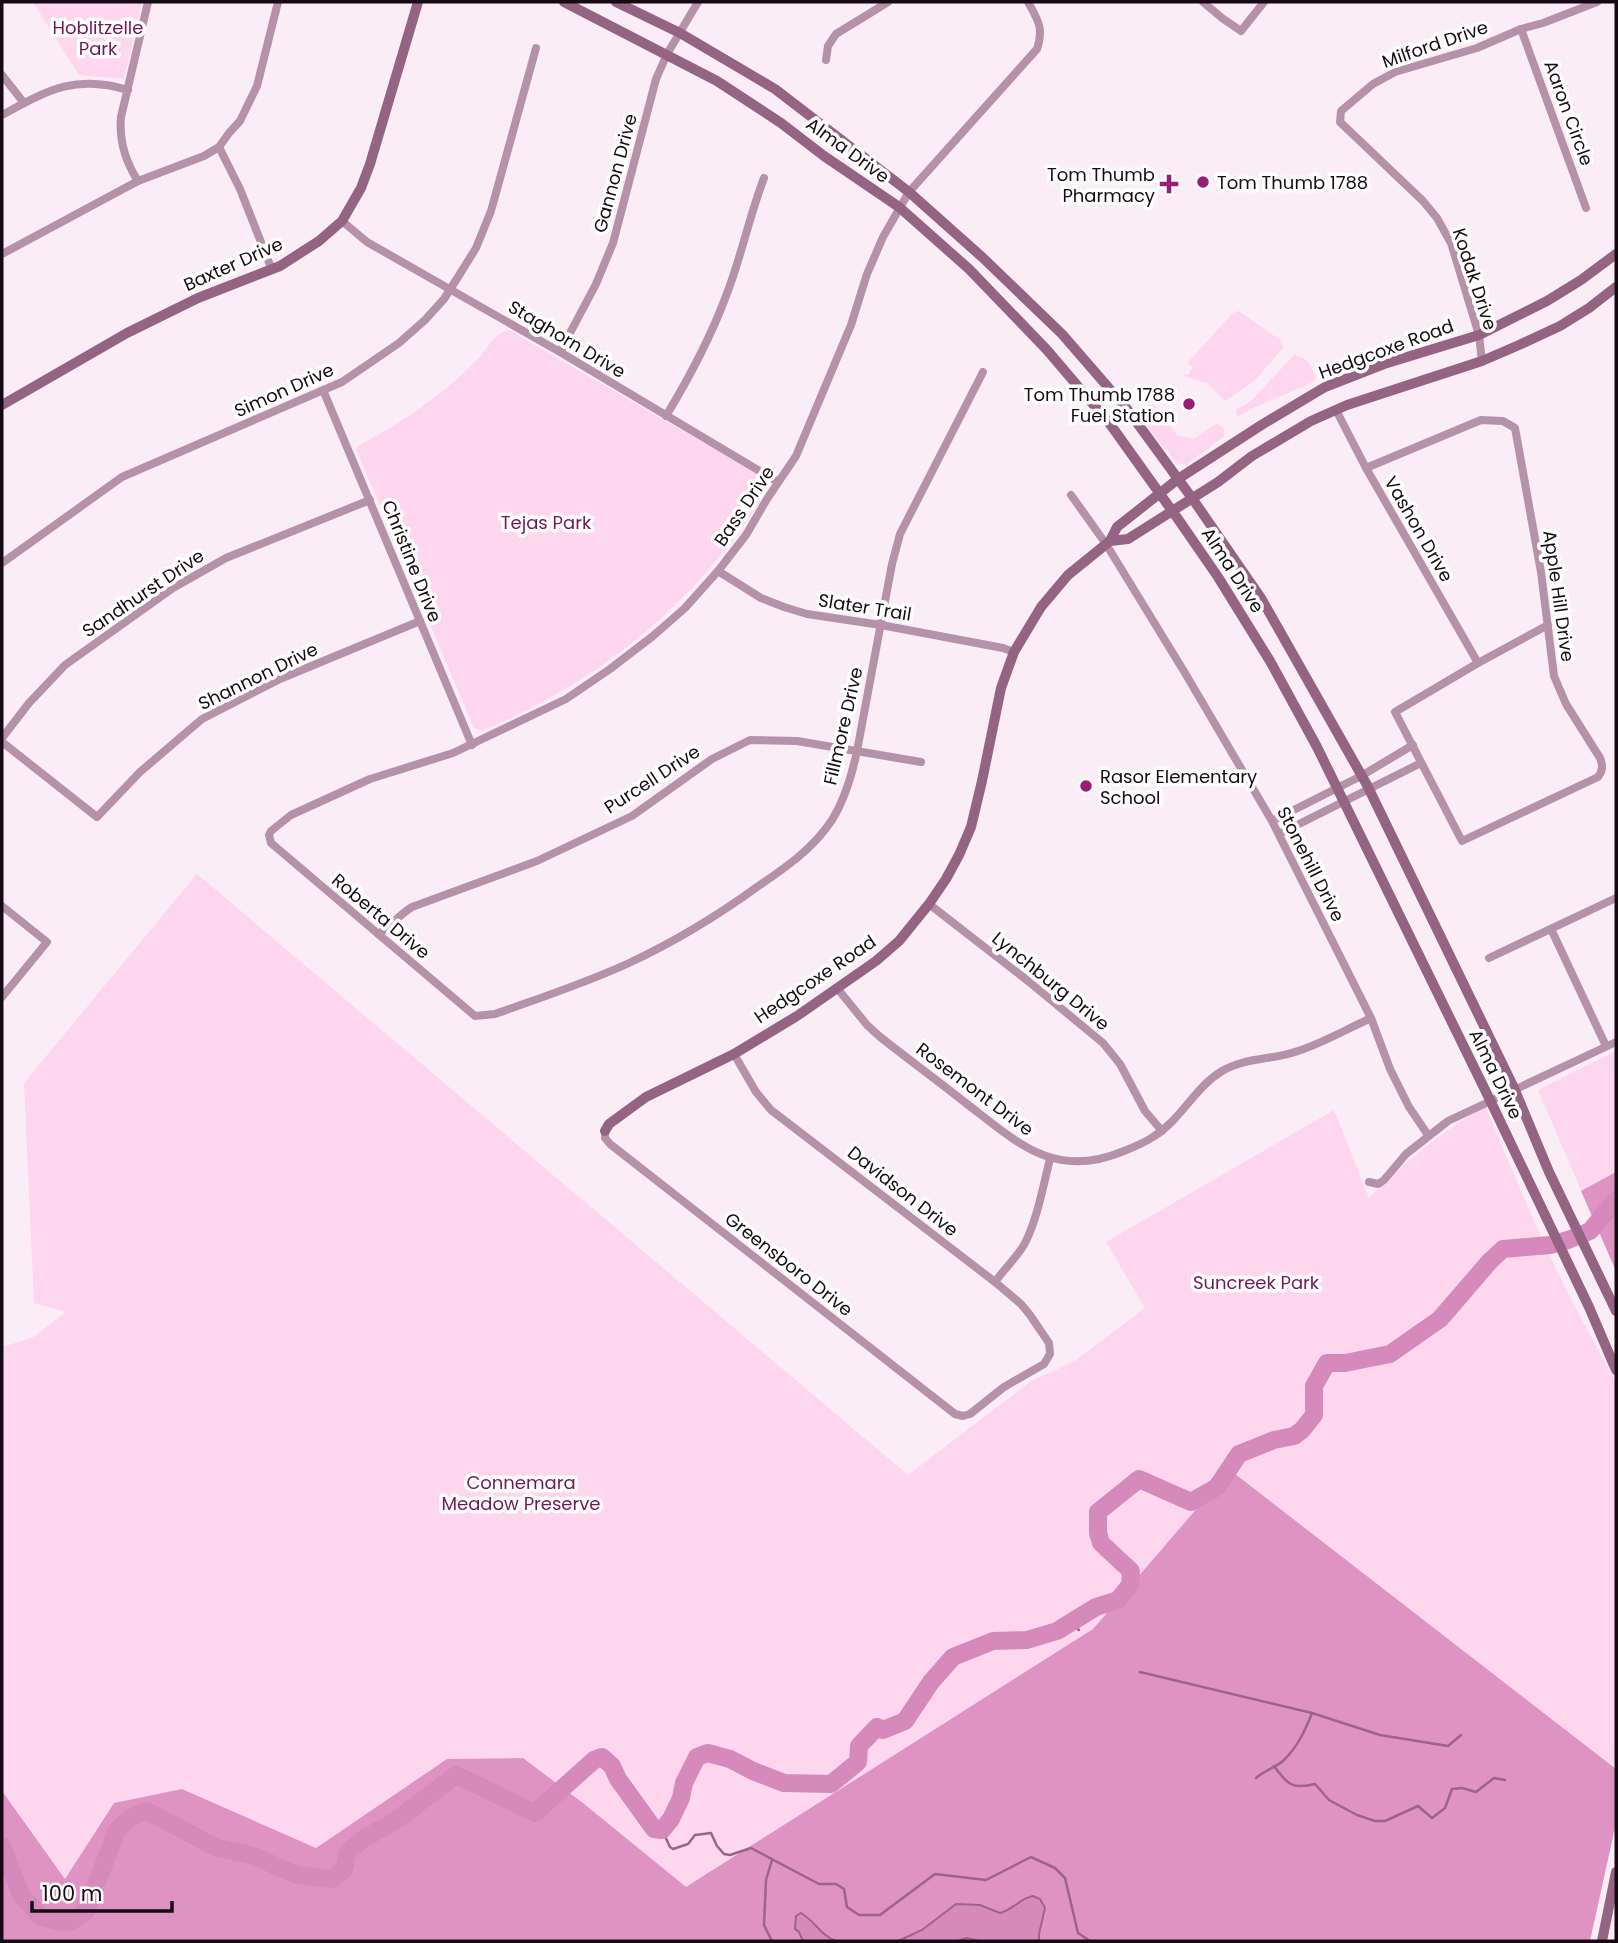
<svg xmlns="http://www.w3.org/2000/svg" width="1618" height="1943" viewBox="0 0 1618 1943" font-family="Poppins,sans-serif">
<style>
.green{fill:#fed6ee}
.forest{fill:#df93c3}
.water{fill:#d68abb;stroke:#9c6488;stroke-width:2}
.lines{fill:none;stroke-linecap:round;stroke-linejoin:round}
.stream{stroke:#9c6488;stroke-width:2.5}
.river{stroke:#d68abb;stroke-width:18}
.street{stroke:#b592a7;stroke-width:8}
.secondary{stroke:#956483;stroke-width:10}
.poi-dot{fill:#971d77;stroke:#fff;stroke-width:2.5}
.labels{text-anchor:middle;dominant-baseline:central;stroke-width:7;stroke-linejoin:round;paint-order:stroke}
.park-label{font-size:18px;fill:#701757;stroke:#fff}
.street-label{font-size:18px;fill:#160b12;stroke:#fff}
.poi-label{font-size:18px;fill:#160b12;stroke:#fff;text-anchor:end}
</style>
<rect width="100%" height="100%" fill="#fbedf5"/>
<!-- green -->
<g class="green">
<polygon points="33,2 142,2 124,79 79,75"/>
<polygon points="1239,311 1280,340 1283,348 1254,381 1225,401 1207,383 1181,375 1188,375 1193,366 1188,364 1188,362 1233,313"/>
<path d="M509 330 764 478 767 484C760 506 741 528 727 547 663 629 578 691 482 731L474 728 356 449 358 446C403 422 443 395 478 359 488 348 495 333 509 330Z"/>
<path d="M1294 355C1307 356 1312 368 1316 378L1313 382 1253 408 1237 417 1236 410 1252 400Z"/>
<polygon points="1153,403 1177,435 1194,439 1217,423 1224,429 1224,436 1186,465 1176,463 1170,454 1170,452 1161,445 1142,419 1143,412"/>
<path d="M197 874 908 1475 1030 1382 1076 1360 1145 1308 1106 1242 1334 1110 1369 1198C1407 1161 1438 1132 1486 1107 1505 1153 1524 1200 1545 1245 1566 1293 1592 1337 1616 1383V1769L1230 1470 1093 1629 685 1888 583 1803 523 1758 447 1759 316 1848 182 1789 114 1803 65 1879 2 1791V1347L32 1338 66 1312 34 1303 24 1083Z"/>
<polygon points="1616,1051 1616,1271 1538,1090"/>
</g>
<!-- forest -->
<g class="forest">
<polygon points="1616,1172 1616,1271 1581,1191"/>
<polygon points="1230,1470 1616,1769 1616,1823 1590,1941 2,1941 2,1791 65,1879 114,1803 182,1789 316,1848 447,1759 523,1758 583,1803 686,1887 1093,1629"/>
</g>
<!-- water -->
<g class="water">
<path d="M1033 1896 1040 1899 1045 1908 1039 1934V1941H980L967 1938 956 1941H898L922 1930 956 1904 980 1905 1000 1913C1012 1910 1021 1898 1033 1896Z"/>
<path d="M801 1913C815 1921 821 1936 836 1941H803L799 1932 795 1929 796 1916Z"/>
</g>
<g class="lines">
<!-- stream -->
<g class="stream">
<polyline points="1070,1623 1079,1630"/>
<polyline points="1140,1672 1312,1713 1380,1735 1448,1746 1461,1735"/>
<path d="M1274 1766C1287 1784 1292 1790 1315 1784L1329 1800 1357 1815 1375 1821H1385L1418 1806 1432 1818 1445 1808 1452 1789 1462 1788 1476 1792 1494 1778 1505 1780"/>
<path d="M1256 1778C1265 1770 1277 1767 1284 1760 1298 1746 1305 1731 1312 1713"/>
<polyline points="662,1830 670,1847 673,1849 688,1844 695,1835 711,1833 717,1846 724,1854 730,1855 751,1848 819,1884 836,1884 844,1889 847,1907 859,1915 880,1915 935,1874 986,1880 1031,1857 1055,1868 1065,1878 1078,1933 1090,1941"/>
<polyline points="772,1941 764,1925 766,1880 772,1860"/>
</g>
<!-- river -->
<polyline class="river" points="2,1846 21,1895 41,1917 62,1922 72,1921 86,1911 117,1830 130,1818 147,1811 217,1848 251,1855 297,1875 333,1879 344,1869 348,1852 363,1839 395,1821 456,1775 535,1813 594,1760 602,1757 612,1766 618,1779 654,1829 662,1830 671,1819 681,1798 684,1783 697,1757 708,1753 730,1759 753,1771 784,1783 831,1784 858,1762 859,1746 877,1727 883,1730 905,1721 931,1682 953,1657 993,1641 1027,1640 1057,1631 1096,1607 1118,1600 1130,1585 1131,1571 1101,1543 1098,1533 1098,1512 1139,1479 1191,1502 1217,1487 1239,1454 1274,1440 1294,1436 1302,1430 1314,1415 1314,1386 1327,1363 1345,1363 1390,1354 1440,1319 1490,1261 1503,1249 1550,1245 1568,1240 1590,1231 1616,1200"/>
<!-- street -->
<g class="street">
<polyline points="1203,2 1222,18 1241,31 1264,2"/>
<polyline points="1521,29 1586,208"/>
<polyline points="826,60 828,46 836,34 888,2"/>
<polyline points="2,75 24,103"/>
<path d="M2 115C48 90 75 74 128 90"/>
<polyline points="219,147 240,189 272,270"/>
<path d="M138 181C125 161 119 140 121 117L148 2"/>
<polyline points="342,221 367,242 560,352 778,482"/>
<polyline points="2,254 138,181 204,156 219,147 229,133 240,121 257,86 278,2"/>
<polyline points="560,352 596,284 613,243 656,79 667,54 698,2"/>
<polyline points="1482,361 1479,335 1451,243 1437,218 1423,201 1340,122 1341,111 1373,84 1395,72 1477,48 1521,29 1543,23 1597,2"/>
<path d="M983 372 900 534 892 564 857 751C852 775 845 799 832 820 813 849 785 868 757 887 717 916 674 942 629 963 586 983 540 998 495 1014L475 1016 271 843 269 835 271 831 291 815 370 779 453 753 566 699 610 669 653 636 685 608 718 571 746 535 767 499 796 456 851 325 867 274 883 237 909 192 1037 49C1044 28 1038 20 1028 2"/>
<polyline points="323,390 472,745"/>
<polyline points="1336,410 1366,468 1478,663"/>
<path d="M666 416C689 378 710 339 726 296 741 258 749 217 764 178"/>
<path d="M1366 468 1481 420 1503 421 1515 428 1541 572 1554 676 1566 704 1600 758C1603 766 1603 770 1598 777L1462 841 1395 712 1478 663 1548 625"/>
<polyline points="1071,495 1106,544 1185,673 1272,821 1371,1018 1390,1069 1409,1107 1428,1135"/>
<polyline points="2,563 122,477 342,382 399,343 425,320 444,299 458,277 476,248 491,211 536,48"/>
<polyline points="718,571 761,598 784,607 807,614 881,625 1003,648 1014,652"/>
<polyline points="2,738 29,703 65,665 173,588 226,558 370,500"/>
<polyline points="2,742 97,817 140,772 202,719 280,679 420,621"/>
<polyline points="1272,821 1361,776 1413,745"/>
<polyline points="1279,834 1421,763"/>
<polyline points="929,904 1028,981 1103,1043 1120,1064 1145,1111 1162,1131"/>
<polyline points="2,906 47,942 2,997"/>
<polyline points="1551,929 1606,1046"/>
<path d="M378 934C391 926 399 915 412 907L537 861 632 816 712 759 750 740 797 741 921 762"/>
<polyline points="1489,958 1616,898"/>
<path d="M837 988 867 1025 879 1036C908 1059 938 1081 967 1104 1019 1144 1055 1180 1124 1151 1134 1147 1144 1143 1153 1137 1181 1120 1194 1088 1222 1071 1246 1057 1273 1060 1298 1051 1323 1043 1347 1029 1371 1018"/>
<polyline points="605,1131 605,1138 610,1144 955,1414 963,1416 970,1414 1004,1387 1044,1364 1050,1354 1049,1343 1030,1315 1021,1304 995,1282 771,1110 756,1092 734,1054"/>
<polyline points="1369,1182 1378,1184 1384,1180 1406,1154 1448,1121 1616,1042"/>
<path d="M995 1282C1004 1269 1019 1255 1025 1243 1038 1217 1043 1186 1050 1159"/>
</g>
<!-- secondary -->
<g class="secondary">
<polyline points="564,2 717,81 781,123 824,156 899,207 969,269 1047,350 1110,424 1178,519 1218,577 1270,661 1317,747 1490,1100 1589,1307 1616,1370"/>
<polyline points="616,2 680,33 775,89 909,192 982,257 1062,334 1127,409 1192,498 1261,598 1367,785 1514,1088 1549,1172 1616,1311"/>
<polyline points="2,405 127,333 198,298 280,266 319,241 342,221 361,188 370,164 418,2"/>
<polyline points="1110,541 1128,539 1218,482 1252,456 1311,421 1347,405 1482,361 1519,345 1560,326 1589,308 1616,287"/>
<polyline points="605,1131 609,1124 646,1097 734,1054 797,1016 876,961 899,941 929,904 946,879 959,855 971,827 982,781 1001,688 1014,652 1041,607 1068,575 1110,541 1117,527 1178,479 1263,424 1325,387 1384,364 1479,335 1547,301 1581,280 1616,254"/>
<polyline points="1602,1941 1616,1872"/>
</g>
</g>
<!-- markers -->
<g class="poi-dot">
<circle cx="1203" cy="182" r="7"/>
<path d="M1165.5 173.5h7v7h7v7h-7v7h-7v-7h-7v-7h7z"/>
<circle cx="1189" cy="404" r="7"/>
<circle cx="1086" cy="786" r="7"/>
</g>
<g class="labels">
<!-- park labels -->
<g class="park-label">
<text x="98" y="27">Hoblitzelle<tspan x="98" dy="21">Park</tspan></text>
<text x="546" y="522">Tejas Park</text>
<text x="1256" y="1282">Suncreek Park</text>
<text x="521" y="1482">Connemara<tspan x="521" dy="21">Meadow Preserve</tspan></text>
</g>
<!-- street labels -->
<g class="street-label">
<text transform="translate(1435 44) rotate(-19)">Milford Drive</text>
<text transform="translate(1569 113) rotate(70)">Aaron Circle</text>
<text transform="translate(848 150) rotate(36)">Alma Drive</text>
<text transform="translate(615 173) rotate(-75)">Gannon Drive</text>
<text transform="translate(233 264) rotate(-24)">Baxter Drive</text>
<text transform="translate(1475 279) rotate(72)">Kodak Drive</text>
<text transform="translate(567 339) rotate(31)">Staghorn Drive</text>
<text transform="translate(1386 349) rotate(-20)">Hedgcoxe Road</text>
<text transform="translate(284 390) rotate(-24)">Simon Drive</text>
<text transform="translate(744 506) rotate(-56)">Bass Drive</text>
<text transform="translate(1419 529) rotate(60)">Vashon Drive</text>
<text transform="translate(412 561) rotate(68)">Christine Drive</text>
<text transform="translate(1233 570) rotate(57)">Alma Drive</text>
<text transform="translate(143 593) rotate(-34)">Sandhurst Drive</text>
<text transform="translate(1559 596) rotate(82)">Apple Hill Drive</text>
<text transform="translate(865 607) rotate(9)">Slater Trail</text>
<text transform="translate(258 676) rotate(-26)">Shannon Drive</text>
<text transform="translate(843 726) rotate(-77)">Fillmore Drive</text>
<text transform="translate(652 779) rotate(-33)">Purcell Drive</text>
<text transform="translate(1311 864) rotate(63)">Stonehill Drive</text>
<text transform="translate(381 916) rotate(40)">Roberta Drive</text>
<text transform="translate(815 979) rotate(-34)">Hedgcoxe Road</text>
<text transform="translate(1051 981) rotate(39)">Lynchburg Drive</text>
<text transform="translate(1496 1074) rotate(64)">Alma Drive</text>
<text transform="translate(975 1089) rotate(37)">Rosemont Drive</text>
<text transform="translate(903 1191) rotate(38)">Davidson Drive</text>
<text transform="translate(789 1264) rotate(38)">Greensboro Drive</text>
</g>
<!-- poi labels -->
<g class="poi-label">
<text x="1155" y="174">Tom Thumb<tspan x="1155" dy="21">Pharmacy</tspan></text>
<text x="1217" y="182" text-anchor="start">Tom Thumb 1788</text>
<text x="1175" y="394">Tom Thumb 1788<tspan x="1175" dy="21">Fuel Station</tspan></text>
<text x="1100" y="776" text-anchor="start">Rasor Elementary<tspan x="1100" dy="21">School</tspan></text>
</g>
</g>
<!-- border -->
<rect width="1618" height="1943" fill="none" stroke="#160b12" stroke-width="7"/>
<!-- scale -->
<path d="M32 1901v10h140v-10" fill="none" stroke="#160b12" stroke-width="3.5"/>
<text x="42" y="1901" font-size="21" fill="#160b12" stroke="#ffffff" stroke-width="5" paint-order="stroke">100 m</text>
</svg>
